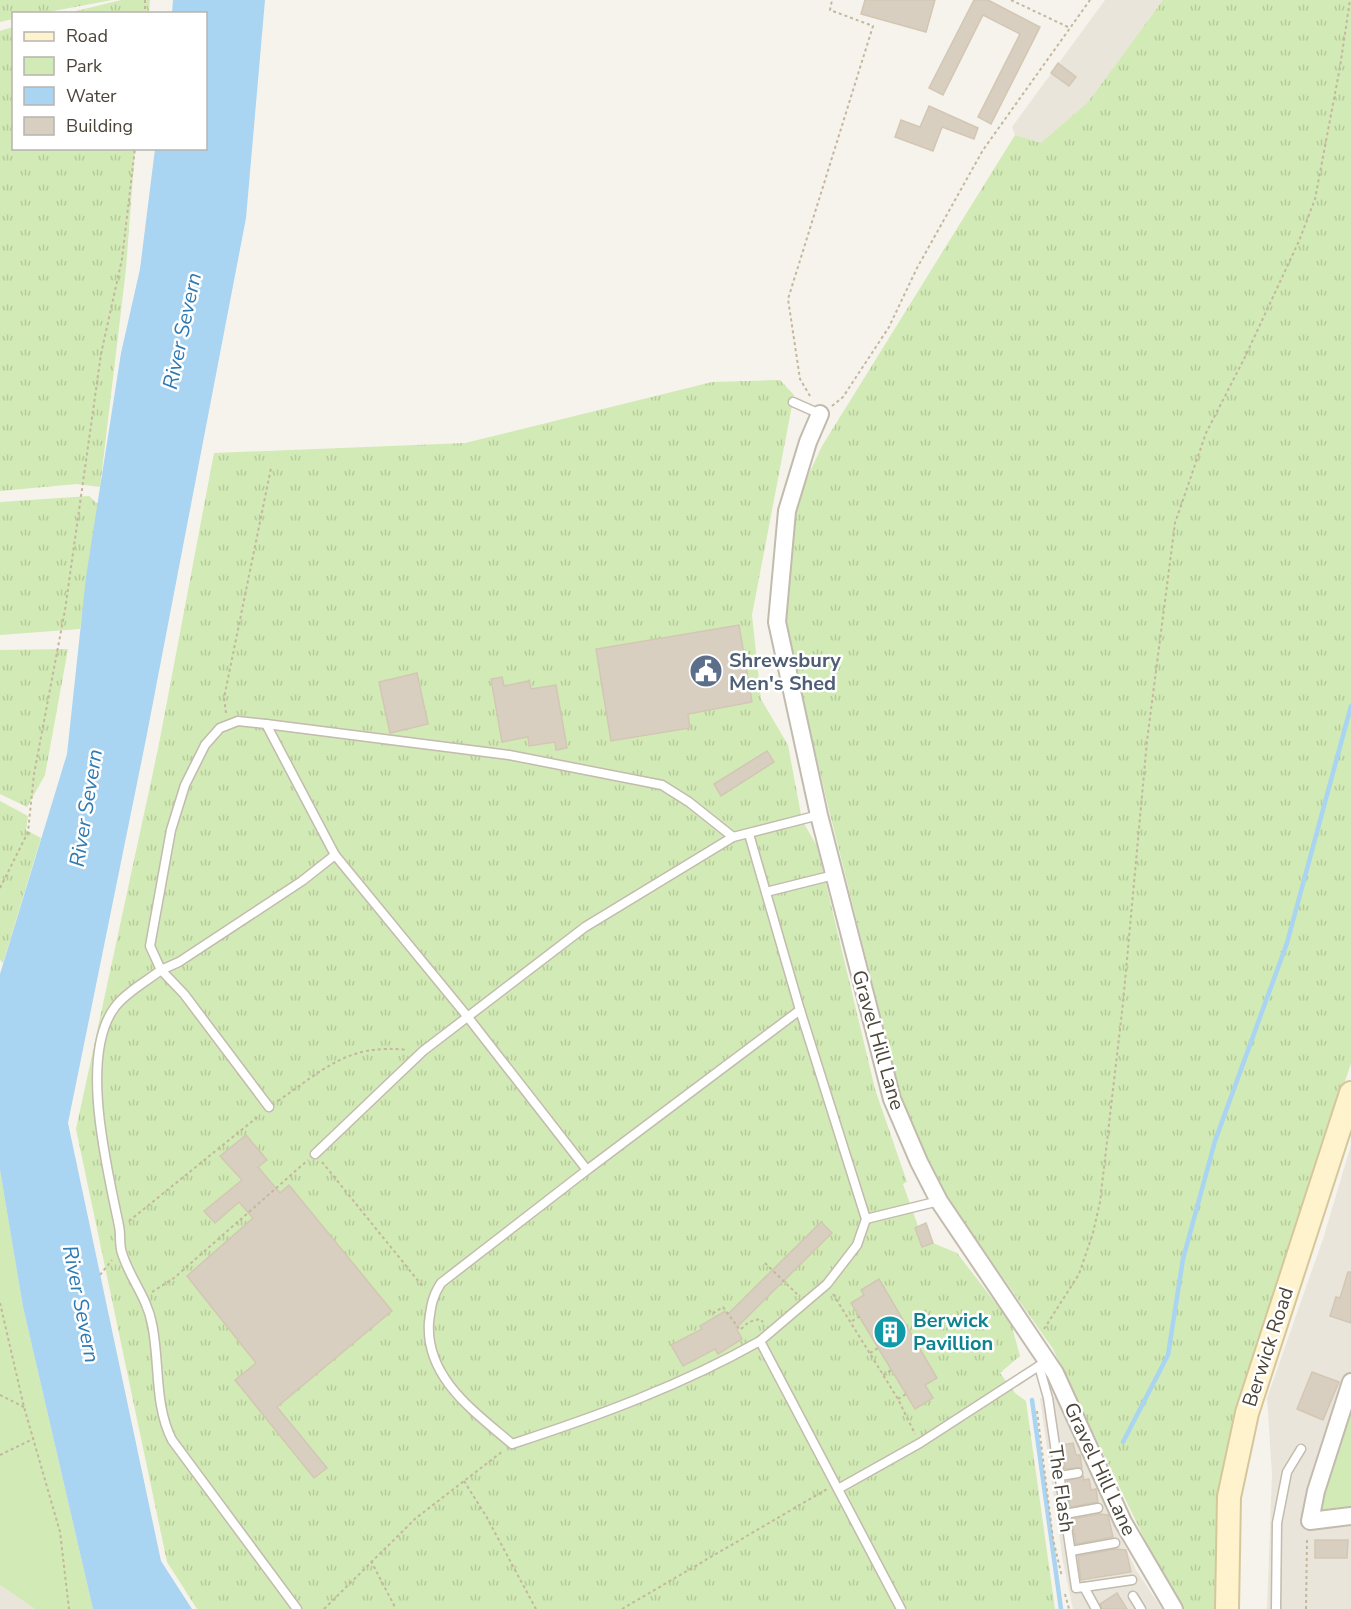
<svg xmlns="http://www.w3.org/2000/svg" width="1351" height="1609" viewBox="0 0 1351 1609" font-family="'Nunito Sans',sans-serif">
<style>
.residential{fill:#eae5da}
.grass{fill:url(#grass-tufts)}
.green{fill:#d2eab5}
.water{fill:#a9d4f2}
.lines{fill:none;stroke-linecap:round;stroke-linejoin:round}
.stream{stroke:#a9d4f2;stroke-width:4.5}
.building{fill:#d8cfc1;stroke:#d3c7b4;stroke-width:1.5}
.service-casing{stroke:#c2bbae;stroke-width:11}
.minor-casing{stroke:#c2bbae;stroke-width:20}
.secondary-casing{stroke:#d6c79b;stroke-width:26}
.path{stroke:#c4b79f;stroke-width:2;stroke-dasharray:3 3;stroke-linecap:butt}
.service{stroke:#fff;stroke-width:8}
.minor{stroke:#fff;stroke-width:16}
.secondary{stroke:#fff3cd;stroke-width:22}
.labels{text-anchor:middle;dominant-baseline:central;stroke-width:5;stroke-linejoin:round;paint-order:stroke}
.service-label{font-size:20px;font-weight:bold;fill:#4e5e75;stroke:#fff;text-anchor:start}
.street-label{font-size:20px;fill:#4b4439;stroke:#fff}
.culture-label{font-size:20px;font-weight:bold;fill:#0d838f;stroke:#fff;text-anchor:start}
.water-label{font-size:21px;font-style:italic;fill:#2e7ab2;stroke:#fff}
</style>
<defs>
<pattern id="grass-tufts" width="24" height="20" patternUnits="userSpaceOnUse" patternTransform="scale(1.5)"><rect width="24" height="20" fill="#d2eab5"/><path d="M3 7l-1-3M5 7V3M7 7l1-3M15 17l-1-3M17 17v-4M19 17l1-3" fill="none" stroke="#b6ca9c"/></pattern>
</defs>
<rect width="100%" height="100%" fill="#f6f3ec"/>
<!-- residential -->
<g class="residential">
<polygon points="1105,0 1163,0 1088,102 1041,144 1015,135 1012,127"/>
<polygon points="1351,1145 1351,1609 1267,1609 1272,1474 1267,1398 1323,1239"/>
<polygon points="1055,1397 1136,1570 1162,1609 1073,1609 1063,1562 1040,1398"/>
<polygon points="0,1585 35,1609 0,1609"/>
</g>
<!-- grass -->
<g class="grass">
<polygon points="0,0 112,0 43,13 14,14 13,19 0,22"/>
<polygon points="121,0 150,0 149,13 68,13"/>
<polygon points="1163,0 1351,0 1351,1063 1231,1431 1216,1552 1219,1609 1182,1609 1158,1567 1053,1349 943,1192 908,1125 829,810 784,620 793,508 822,446 1015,135 1041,143 1088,102"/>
<polygon points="13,27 14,148 135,149 126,269 100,487 77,484 0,491 0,31"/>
<polygon points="780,380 794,395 752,615 761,699 788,745 802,820 817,846 875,1089 907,1182 903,1184 918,1226 915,1228 922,1247 933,1243 957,1253 1011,1323 1020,1356 1000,1373 1015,1393 1026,1401 1055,1609 197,1609 167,1562 76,1129 158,749 214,453 465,443 712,382"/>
<polygon points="89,496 98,504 80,629 0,635 0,502"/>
<polygon points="68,649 45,775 27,807 0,794 0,650"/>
<polygon points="0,801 28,816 26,830 41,838 3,963 0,960"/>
</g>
<!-- green -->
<g class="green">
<polygon points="0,1170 23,1307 93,1609 35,1609 0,1585"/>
<polygon points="1351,1382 1351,1516 1310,1521"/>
</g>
<!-- water -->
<polygon class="water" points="173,0 265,0 246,218 146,739 68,1123 161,1561 192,1609 93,1609 23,1307 0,1170 0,974 67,754 86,577 121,353 140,269 155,149 206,148 206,14 172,13"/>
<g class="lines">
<!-- stream -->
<g class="stream">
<polyline points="1032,1400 1061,1609"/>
<polyline points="1123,1442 1168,1355 1183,1259 1215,1141 1287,943 1351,706"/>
</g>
</g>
<!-- building -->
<g class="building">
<polygon points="865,0 935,0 926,32 861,14"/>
<polygon points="974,0 988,0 1040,27 991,124 978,117 1020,34 983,15 943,95 929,88"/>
<polygon points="1058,63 1076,77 1069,86 1051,73"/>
<polygon points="929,106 978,128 974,139 942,127 933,151 895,137 901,120 920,127"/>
<polygon points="739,625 752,702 688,714 690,728 611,741 596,649"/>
<polygon points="417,673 428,724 390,733 379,682"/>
<polygon points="502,677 504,686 529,681 531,689 556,685 567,748 556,750 555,742 529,746 528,737 502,742 491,679"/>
<polygon points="767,751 774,762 721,796 714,784"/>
<polygon points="246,1135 267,1160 258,1167 280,1193 289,1185 392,1311 277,1407 327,1468 314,1478 235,1380 256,1363 187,1276 253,1218 239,1202 215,1223 204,1211 242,1180 220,1156"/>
<polygon points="821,1222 832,1233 736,1328 742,1339 718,1354 715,1349 683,1366 671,1345 702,1329 700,1326 725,1311 727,1315"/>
<polygon points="926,1223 933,1243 922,1247 915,1228"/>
<polygon points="1348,1272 1351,1272 1351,1323 1330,1316 1336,1297 1340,1298"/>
<polygon points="879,1279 937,1378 925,1385 933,1398 915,1409 851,1303 864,1295 861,1290"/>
<polygon points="1312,1372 1339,1382 1323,1420 1297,1409"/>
<polygon points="1073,1443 1076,1455 1080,1455 1082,1468 1065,1469 1061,1445"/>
<polygon points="1083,1476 1084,1480 1089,1479 1091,1490 1096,1489 1098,1502 1070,1507 1067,1481"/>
<polygon points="1100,1514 1108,1515 1113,1537 1076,1544 1072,1519"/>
<polygon points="1315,1540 1348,1540 1347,1558 1315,1558"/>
<polygon points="1115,1549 1126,1550 1131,1572 1081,1580 1078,1556"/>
<polygon points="1117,1593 1127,1609 1102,1609 1100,1604"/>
</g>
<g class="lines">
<!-- service casing -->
<g class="service-casing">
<g id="service">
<polyline points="793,402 820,414"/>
<path d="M266 724 238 721 220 728 205 745 185 785 171 830 150 946 161 970C147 981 125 993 115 1007 78 1056 108 1171 119 1226 121 1235 119 1245 122 1253 130 1279 147 1297 152 1324 160 1362 154 1405 172 1440L297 1609"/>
<polyline points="749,834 800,1010 866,1219 857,1245 827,1284 760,1341"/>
<path d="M733 837 689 802 662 785 509 755 266 724 335 855 467 1016 587 1170 441 1283C432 1297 431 1306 429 1322 425 1378 475 1412 512 1444 598 1416 682 1385 760 1341L901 1609"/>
<polyline points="766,892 834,875"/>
<polyline points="269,1107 184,994 161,970 179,962 302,881 335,855"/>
<polyline points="315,1154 423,1051 585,927 733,837 819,815"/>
<polyline points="587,1170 800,1010"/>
<polyline points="866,1219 939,1201"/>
<polyline points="1039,1366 1048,1398 1076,1588 1084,1587 1096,1609"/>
<polyline points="1060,1476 1078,1473"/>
<polyline points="838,1489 920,1443 1042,1364"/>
<polyline points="1065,1514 1098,1508"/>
<polyline points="1071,1551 1115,1543"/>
<polyline points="1084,1587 1132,1580"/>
<polyline points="1133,1596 1141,1609"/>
<polyline points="1276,1609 1277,1523 1287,1472 1301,1449"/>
</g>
</g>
<!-- minor casing -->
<g class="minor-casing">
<g id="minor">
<polyline points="820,414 808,442 787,511 777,622 819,815 892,1099 919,1162 939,1201 1055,1373 1123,1522 1174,1609"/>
<polyline points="1351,1382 1316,1491 1310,1521 1351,1516"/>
</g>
</g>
<!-- secondary casing -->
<g class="secondary-casing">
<polyline id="secondary" points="1227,1609 1229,1497 1247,1413 1351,1093"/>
</g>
<!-- path -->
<g class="path">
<polyline points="145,0 145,14"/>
<polyline points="1011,0 1070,28"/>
<polyline points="810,396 800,379 788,299 873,26 830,10 832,0"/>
<polyline points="832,406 843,397 889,327 917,268 983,150 1090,0"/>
<polyline points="226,713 224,698 271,468"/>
<polyline points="0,888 28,832 34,774 65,610 101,354 122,259 135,148"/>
<path d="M278 1101C324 1069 349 1043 408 1050"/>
<polyline points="322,1162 424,1288"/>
<polyline points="129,1221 260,1115"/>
<polyline points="765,1263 797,1294"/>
<polyline points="100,1275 112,1260"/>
<polyline points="152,1292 174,1278 308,1160"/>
<polyline points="833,1294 898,1399 915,1434"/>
<polyline points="0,1303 24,1407 60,1532 69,1609"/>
<polyline points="709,1310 712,1314 723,1307 740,1330 749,1322 760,1319 763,1322"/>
<polyline points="852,1321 860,1316"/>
<polyline points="1044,1329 1079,1274 1093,1233 1100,1202 1123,1003 1147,741 1175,523 1206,433 1245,357 1299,241 1315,199 1340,67 1350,0"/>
<polyline points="870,1353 878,1348"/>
<polyline points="883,1375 892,1370"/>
<polyline points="0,1395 24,1407"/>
<polyline points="898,1399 906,1394"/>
<polyline points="1037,1411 1053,1539 1062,1577"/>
<polyline points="0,1455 33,1439"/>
<polyline points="464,1481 486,1516 536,1609"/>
<polyline points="371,1561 396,1609"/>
<polyline points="1065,1594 1069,1609"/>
<polyline points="324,1609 416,1518 503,1451"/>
<polyline points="622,1609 827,1489"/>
<polyline points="1306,1609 1307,1537"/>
</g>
<!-- service -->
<use href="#service" class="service"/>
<!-- minor -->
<use href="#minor" class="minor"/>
<!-- secondary -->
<use href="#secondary" class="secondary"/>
</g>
<!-- icons -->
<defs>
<g id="civic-disc" transform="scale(1.725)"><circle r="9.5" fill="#5c6f8a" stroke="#fff"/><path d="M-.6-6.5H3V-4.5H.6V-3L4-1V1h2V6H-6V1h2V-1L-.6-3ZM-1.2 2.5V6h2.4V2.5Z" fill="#fff"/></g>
<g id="building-disc" transform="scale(1.725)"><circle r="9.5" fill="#0f9aa8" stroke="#fff"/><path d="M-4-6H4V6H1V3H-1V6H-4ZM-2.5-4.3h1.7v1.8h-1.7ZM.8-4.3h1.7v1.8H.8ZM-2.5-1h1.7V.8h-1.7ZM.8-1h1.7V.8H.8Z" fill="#fff"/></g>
</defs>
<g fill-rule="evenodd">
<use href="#civic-disc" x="706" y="671"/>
<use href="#building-disc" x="890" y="1332"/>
</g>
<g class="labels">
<!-- service labels -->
<g class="service-label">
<text x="729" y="660">Shrewsbury<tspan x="729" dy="23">Men's Shed</tspan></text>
</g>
<!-- street labels -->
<g class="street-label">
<text transform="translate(878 1040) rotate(74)">Gravel Hill Lane</text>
<text transform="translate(1268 1347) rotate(-72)">Berwick Road</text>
<text transform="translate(1100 1469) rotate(65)">Gravel Hill Lane</text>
<text transform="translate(1061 1489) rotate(82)">The Flash</text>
</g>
<!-- culture labels -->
<g class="culture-label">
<text x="913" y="1320">Berwick<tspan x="913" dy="23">Pavillion</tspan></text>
</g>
<!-- water labels -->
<g class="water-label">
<text transform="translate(182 331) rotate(-78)">River Severn</text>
<text transform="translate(86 808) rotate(-81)">River Severn</text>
<text transform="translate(81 1304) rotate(79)">River Severn</text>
</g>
</g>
<!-- legend -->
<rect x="12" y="12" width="195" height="138" fill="#ffffff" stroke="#b7b4b0" stroke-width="1.5"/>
<rect x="24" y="32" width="30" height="9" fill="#fff3cd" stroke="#b7b4b0" stroke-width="1.5"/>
<text x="66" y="42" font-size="18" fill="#4b4439">Road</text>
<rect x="24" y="57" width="30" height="18" fill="#d2eab5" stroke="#b7b4b0" stroke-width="1.5"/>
<text x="66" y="72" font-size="18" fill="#4b4439">Park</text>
<rect x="24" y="87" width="30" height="18" fill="#a9d4f2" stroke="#b7b4b0" stroke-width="1.5"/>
<text x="66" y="102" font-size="18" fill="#4b4439">Water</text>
<rect x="24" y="117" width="30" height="18" fill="#d8cfc1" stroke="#b7b4b0" stroke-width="1.5"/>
<text x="66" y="132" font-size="18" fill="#4b4439">Building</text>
</svg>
